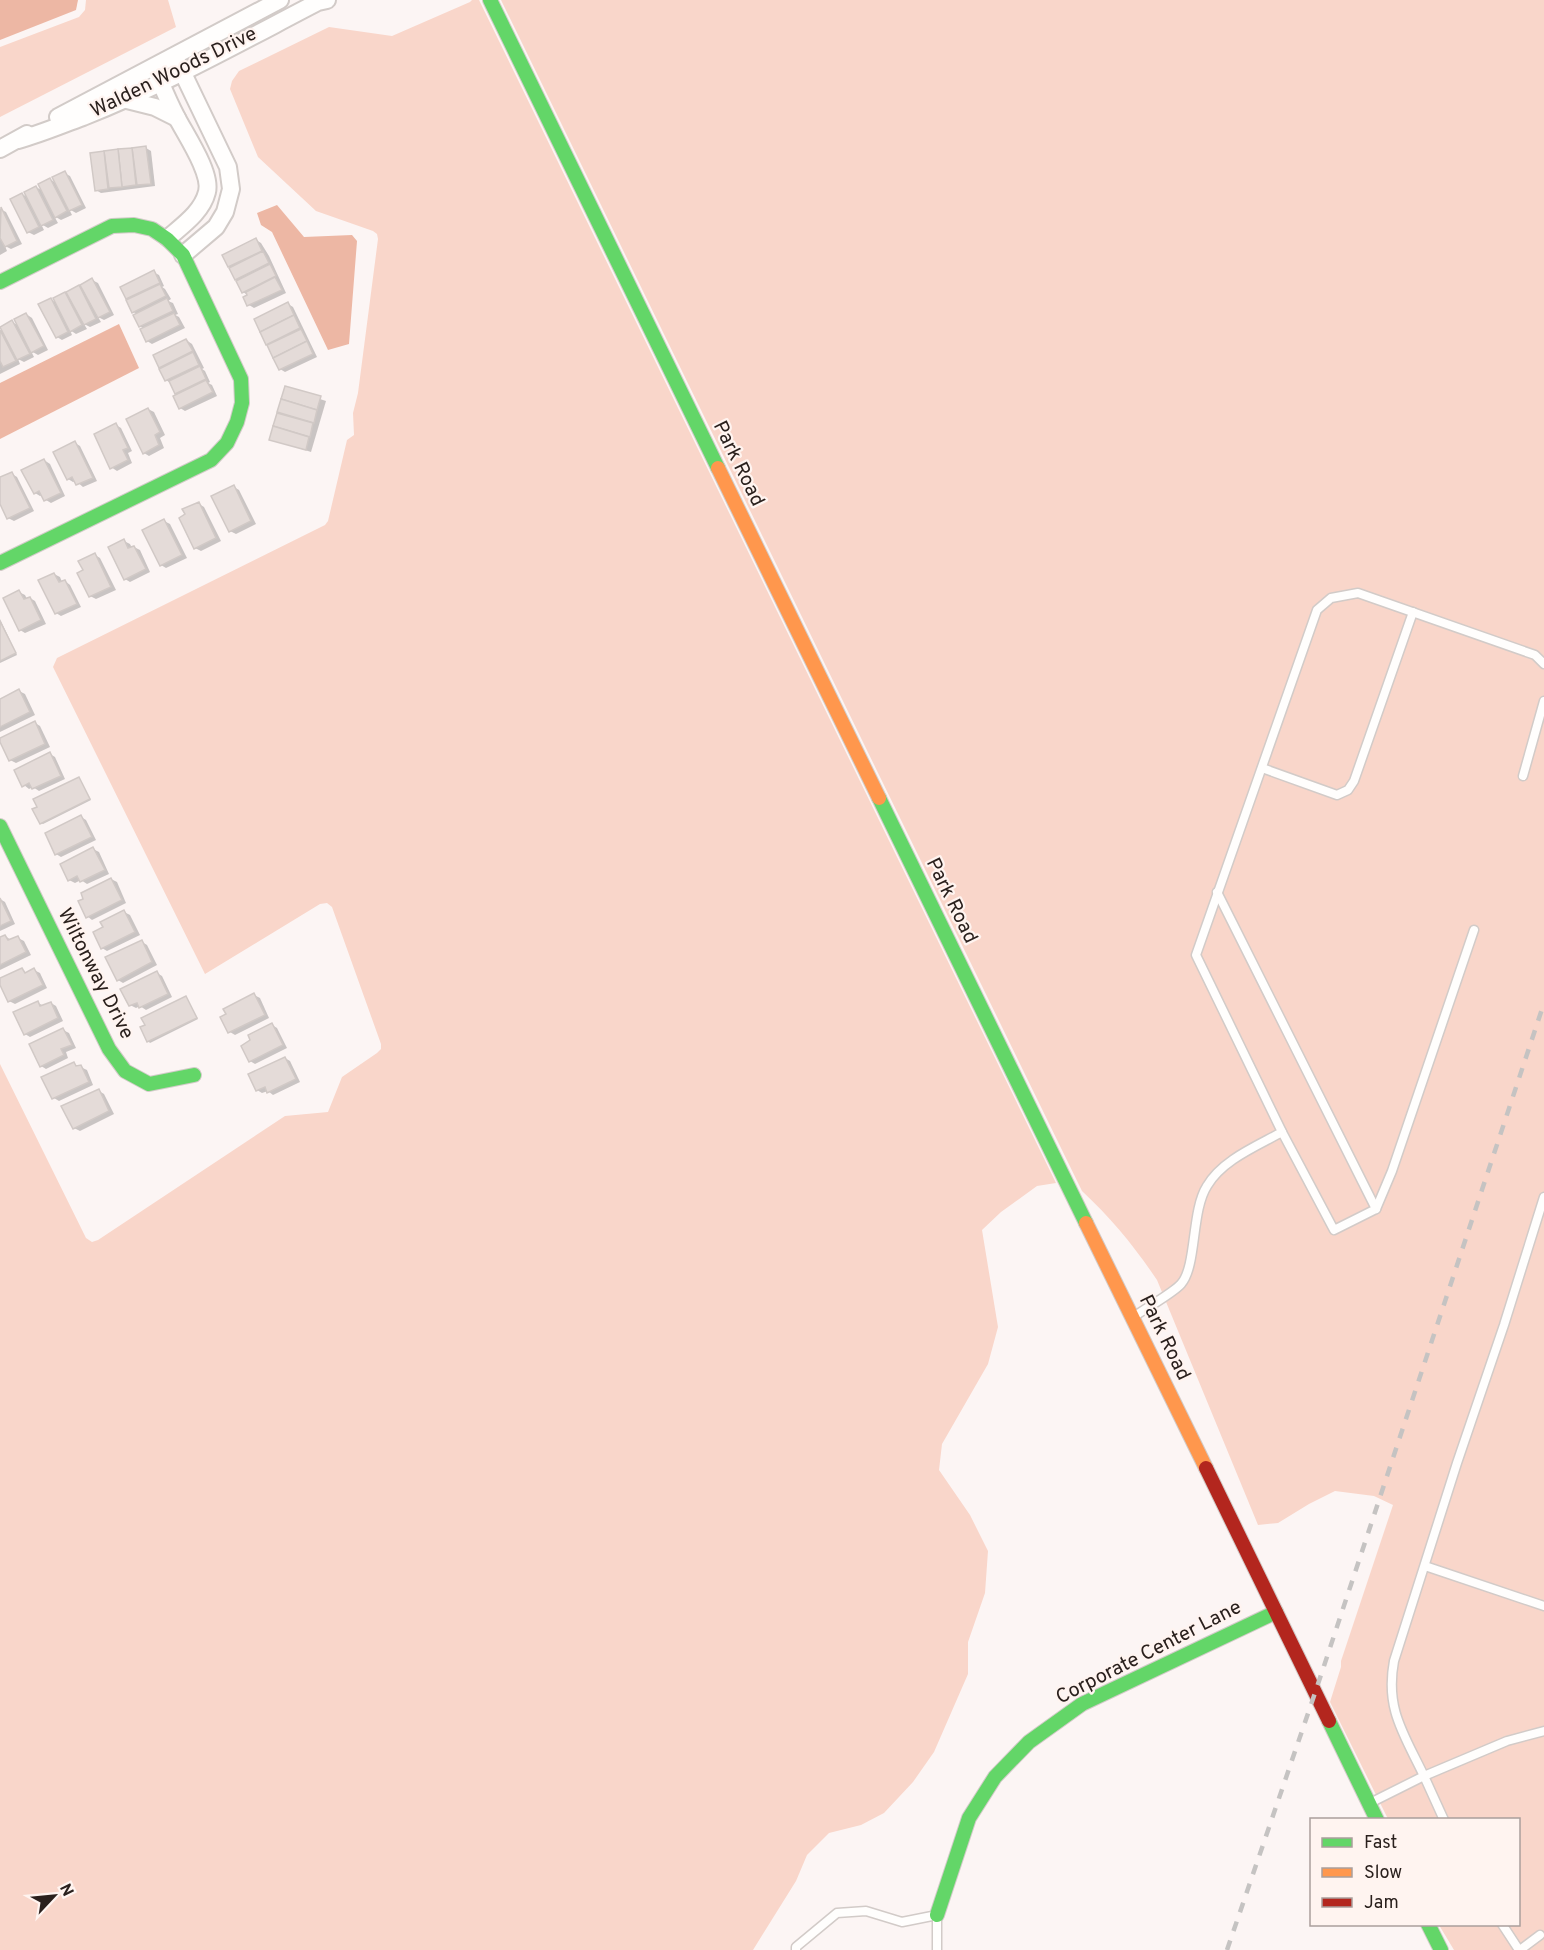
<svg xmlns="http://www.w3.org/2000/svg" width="1544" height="1950" viewBox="0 0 1544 1950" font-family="Overpass,sans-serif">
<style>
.green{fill:#f9d6ca}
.water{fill:#edb7a4}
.shadow{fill:#0003}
.building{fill:#e4dbd8;stroke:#d1c9c6;stroke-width:1.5}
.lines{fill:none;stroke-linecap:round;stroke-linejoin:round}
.lane-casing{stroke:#d2cbc8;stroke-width:11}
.street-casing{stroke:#d2cbc8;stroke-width:20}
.fast-casing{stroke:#d2cbc8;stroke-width:16}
.slow-casing{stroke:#d2cbc8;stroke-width:16}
.jam-casing{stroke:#d2cbc8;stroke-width:16}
.lane{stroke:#fffefd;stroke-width:8}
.street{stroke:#fffefd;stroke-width:16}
.fast{stroke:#63d668;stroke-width:14}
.slow{stroke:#ff974d;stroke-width:14}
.jam{stroke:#b3261e;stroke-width:14}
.rail{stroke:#c5c3c2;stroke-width:4.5;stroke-dasharray:10 10;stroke-linecap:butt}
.labels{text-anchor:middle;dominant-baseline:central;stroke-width:4.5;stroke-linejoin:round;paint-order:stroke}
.street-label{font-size:20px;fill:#2a201d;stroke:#fff4f0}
</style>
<rect width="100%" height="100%" fill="#fcf5f4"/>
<!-- green -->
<g class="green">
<polygon points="86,0 168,0 176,27 0,117 0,47 79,17 85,10"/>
<polygon points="472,0 479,0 1056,1183 1037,1186 1001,1212 982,1230 998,1327 988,1364 942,1444 939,1470 970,1515 988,1551 985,1593 968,1642 968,1674 934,1752 913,1782 884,1813 861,1825 829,1833 807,1855 796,1881 753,1950 0,1950 0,1064 86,1238 92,1242 98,1240 285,1116 328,1112 342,1077 377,1053 381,1049 381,1044 332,907 327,903 320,904 205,974 53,667 57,658 325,525 328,521 347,440 354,435 353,413 358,393 378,239 377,234 373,231 316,211 258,157 230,89 232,81 239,71 329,27 392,36 470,2"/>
<path d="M501 0H1544V1950H1454L1439 1925 1518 1924V1820L1388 1819 1330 1702 1341 1667V1661L1393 1505 1374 1496 1335 1491 1309 1504 1278 1523 1258 1525 1157 1280C1134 1246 1112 1219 1082 1191Z"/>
</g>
<!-- water -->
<g class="water">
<polygon points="0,0 78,0 76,10 0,40"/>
<polygon points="277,205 304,237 352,235 357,241 349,344 328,350 272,232 261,225 257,213"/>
<polygon points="119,324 139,368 0,439 0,383"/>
</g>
<!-- shadow -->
<g class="shadow">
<polygon points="146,148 151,151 155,186 101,193 96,190 92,154"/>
<polygon points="64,173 70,176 86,208 76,213 69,209 72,215 61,220 54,216 58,223 48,228 41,224 44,230 34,235 28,232 22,194 29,198 36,187 43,191 50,179 57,184"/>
<polygon points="0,209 6,212 22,244 11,249 5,246 7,251 0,255"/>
<polygon points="256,240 261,243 269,256 286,293 254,308 249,305 249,296 243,292 224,256"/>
<polygon points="153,272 159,275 164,286 162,287 165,289 171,299 168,301 173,303 178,314 175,315 179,317 185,328 152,344 147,341 144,329 140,326 138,314 133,312 130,300 127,298"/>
<polygon points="92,280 98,283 114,315 104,320 98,317 101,322 90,327 84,324 87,329 76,334 70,330 72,335 62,340 57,337 51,300 57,303 65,293 71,297 68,292"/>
<polygon points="288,304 293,307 317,357 285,372 280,369 256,320"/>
<polygon points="26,314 32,318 48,350 38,355 31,351 34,357 24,362 18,359 20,364 0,374 0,330 5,332 12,322 19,326"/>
<polygon points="186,340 192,344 204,368 202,369 205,371 210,382 208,383 212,385 217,396 185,411 180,408 180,395 176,393 172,384 166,380 155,356"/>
<polygon points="286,388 326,401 311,452 271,439"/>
<polygon points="148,409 154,412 165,435 160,438 164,448 149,456 144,453"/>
<polygon points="116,425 121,428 132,451 128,453 132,463 117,471 111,467"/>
<polygon points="75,443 80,446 97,481 83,487 76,481 73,482 68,479"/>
<polygon points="44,460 50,464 65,496 51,503 46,500 43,495 40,496 35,493"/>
<polygon points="12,474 17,477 34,511 14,521 8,518 0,500 0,479"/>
<polygon points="234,487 239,490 256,524 236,534 230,531"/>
<polygon points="199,504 204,507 221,541 201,551 195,548"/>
<polygon points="164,521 170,524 187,558 166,568 161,565"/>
<polygon points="124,541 130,544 132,548 134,547 140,550 150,572 130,582 125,579"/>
<polygon points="95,555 100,558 116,590 96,599 90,596 86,571"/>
<polygon points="54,574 60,577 62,582 65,581 70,585 81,607 61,616 56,613"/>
<polygon points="19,592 25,595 27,599 30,598 35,601 46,624 25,633 20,630"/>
<polygon points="0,619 17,655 0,663"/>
<polygon points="19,691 25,694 35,715 0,732 0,701"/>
<polygon points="35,723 40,726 50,747 16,763 10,760"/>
<polygon points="50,754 55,757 65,779 39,791 33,787 29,789 24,785"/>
<polygon points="79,778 91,800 43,824 41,823"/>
<polygon points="81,817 86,820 96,840 61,857 56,854"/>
<polygon points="93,849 99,852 109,874 87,884 81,880 75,883 69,880"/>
<polygon points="111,879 117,882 126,903 92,920 87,916"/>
<polygon points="0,899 5,902 15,924 0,931"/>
<polygon points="124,912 130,915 140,935 107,951 102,948 105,928"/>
<polygon points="5,936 11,940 18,938 24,941 31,955 0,970 0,939"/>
<polygon points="142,942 147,945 157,965 123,983 118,980"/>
<polygon points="22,970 28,974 34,970 40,973 47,988 15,1004 9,1001 0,980"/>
<polygon points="157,973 162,976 172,997 146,1010 140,1006 136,1008 130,1005"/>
<polygon points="254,995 260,998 269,1018 235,1035 230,1032"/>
<polygon points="186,997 198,1019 150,1043 148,1041"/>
<polygon points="38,1003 44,1006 51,1003 56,1006 63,1021 30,1037 25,1034"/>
<polygon points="272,1025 277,1028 287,1048 255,1064 250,1061"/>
<polygon points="63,1030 69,1033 76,1048 66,1052 68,1058 46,1069 41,1066"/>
<polygon points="285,1058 290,1061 300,1082 273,1095 268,1091 262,1093 257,1090"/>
<polygon points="74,1064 87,1070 93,1085 59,1101 54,1098"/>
<polygon points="99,1091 104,1094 114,1114 80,1131 74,1128"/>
</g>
<!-- building -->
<g class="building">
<polygon points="146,146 151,184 137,185 132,148"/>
<polygon points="132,148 136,185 122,187 118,149"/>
<polygon points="118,149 122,187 109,188 104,151"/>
<polygon points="104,151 108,189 95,191 90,153"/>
<polygon points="65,171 82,205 69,211 52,177"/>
<polygon points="50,178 67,211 55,218 38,184"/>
<polygon points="36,186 53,220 41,226 24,192"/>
<polygon points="22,193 39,227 27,233 10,199"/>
<polygon points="1,207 17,241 5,247 0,238"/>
<polygon points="256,238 262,251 228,267 222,255"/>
<polygon points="263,251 269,263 235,280 229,268"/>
<polygon points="270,264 276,276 242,293 236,281"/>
<polygon points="154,270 160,283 126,299 120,287"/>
<polygon points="275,277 282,290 247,306 243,297 247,295 246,292"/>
<polygon points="92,278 110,312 98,318 80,285"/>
<polygon points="160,284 166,296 132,313 126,300"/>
<polygon points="79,285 96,319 84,325 66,292"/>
<polygon points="65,292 82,325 70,332 53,298"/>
<polygon points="51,298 68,332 56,338 38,304"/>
<polygon points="167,298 173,311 139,327 133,315"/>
<polygon points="288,302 294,315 260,332 254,319"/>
<polygon points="26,313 44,346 31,353 14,319"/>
<polygon points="174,313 180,325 146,342 140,329"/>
<polygon points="294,315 300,328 266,345 260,332"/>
<polygon points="12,320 30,354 17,360 0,327"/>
<polygon points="301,329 307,341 273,358 267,345"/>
<polygon points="0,330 16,361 3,367 0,361"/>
<polygon points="186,339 193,351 159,368 153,355"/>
<polygon points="307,341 313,354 279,370 273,358"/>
<polygon points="193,352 199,365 165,381 159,369"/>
<polygon points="200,366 206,379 175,394 169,381"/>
<polygon points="206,380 213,392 179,409 173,396"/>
<polygon points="285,386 321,396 317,410 281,399"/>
<polygon points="281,399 317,410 314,423 277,412"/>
<polygon points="148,408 160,432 155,435 159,445 143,454 126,419"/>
<polygon points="277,413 313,423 310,437 273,426"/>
<polygon points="116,423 128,448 123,450 128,460 110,469 94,434"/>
<polygon points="273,426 309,437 306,450 269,440"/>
<polygon points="75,441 93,478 76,485 72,477 67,480 53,452"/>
<polygon points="44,459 61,493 44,501 39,491 34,494 21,470"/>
<polygon points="12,472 30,508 7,519 0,504 0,477"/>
<polygon points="234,485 251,521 229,532 211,496"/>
<polygon points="199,502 216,538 194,549 179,518 185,514 182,509"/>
<polygon points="164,519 182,555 160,566 142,530"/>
<polygon points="124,539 128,548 134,546 146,569 124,580 108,547"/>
<polygon points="95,553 111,587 89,597 77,573 83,570 78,561"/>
<polygon points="54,573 59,582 65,580 77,604 55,614 38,580"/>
<polygon points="19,590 24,599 30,597 41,620 19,631 3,598"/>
<polygon points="0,621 16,653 0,661"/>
<polygon points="19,689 30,712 0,727 0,699"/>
<polygon points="35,721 45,744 9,761 0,742 0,738"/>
<polygon points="50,752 61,776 32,789 29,783 22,787 14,770"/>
<polygon points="79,777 90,799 40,824 32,809 37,807 33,799"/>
<polygon points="81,815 92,837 55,855 45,833"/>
<polygon points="93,847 105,870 80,882 77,876 68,881 60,864"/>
<polygon points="111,878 122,900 86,918 78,901 83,899 81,893"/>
<polygon points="0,898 11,921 0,926"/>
<polygon points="124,910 135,932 101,949 93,932 103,927 100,922"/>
<polygon points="5,935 8,940 18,936 26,952 0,965 0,937"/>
<polygon points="142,940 152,962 117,981 105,957"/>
<polygon points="22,968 25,973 34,968 43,985 8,1002 0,985 0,978"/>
<polygon points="157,971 168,994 139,1008 137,1003 129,1006 120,989"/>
<polygon points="254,993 265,1015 228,1033 220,1017 226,1014 223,1009"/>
<polygon points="186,996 197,1018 147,1042 140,1027 145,1025 141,1018"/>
<polygon points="38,1001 40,1006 51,1002 58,1018 24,1035 13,1012"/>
<polygon points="272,1023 283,1045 249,1062 241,1046 250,1040 248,1035"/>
<polygon points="63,1028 72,1045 61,1049 64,1055 40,1067 29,1044"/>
<polygon points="285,1057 296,1079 267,1093 265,1087 256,1091 248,1074"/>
<polygon points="74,1062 76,1066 81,1065 89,1082 52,1099 41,1077"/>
<polygon points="99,1089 109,1111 73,1129 61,1106"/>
</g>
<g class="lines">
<!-- lane casing -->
<g class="lane-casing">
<g id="lane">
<polyline points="1262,768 1337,795 1348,790 1354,781 1413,612"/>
<polyline points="1523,776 1544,701"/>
<polyline points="1217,892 1376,1209 1334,1230 1282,1132"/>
<polyline points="1376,1209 1392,1171 1474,930"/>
<path d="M1135 1316C1146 1308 1173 1293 1181 1284 1197 1266 1191 1211 1207 1186 1222 1160 1257 1146 1282 1132L1196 955 1317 610 1331 598 1358 593 1535 655 1544 664"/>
<polyline points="1425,1566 1544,1606"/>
<path d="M1372 1802 1424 1776C1404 1734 1385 1709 1394 1661L1457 1463 1504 1325 1544 1197"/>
<polyline points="1444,1820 1424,1776 1507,1741 1544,1731"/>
<polyline points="1502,1924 1519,1950"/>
<polyline points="796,1950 796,1947 837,1913 866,1911 902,1922 937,1915 937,1950"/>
<polyline points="1520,1950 1540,1935"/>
</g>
</g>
<!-- street casing -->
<g class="street-casing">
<g id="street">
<polyline points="179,65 228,167 231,189 225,212 216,227 183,255"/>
<path d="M157 74C163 88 169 103 176 116 185 134 212 173 207 192 202 212 183 225 168 238"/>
<polyline points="127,100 155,107 177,118"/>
<polyline points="58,117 280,0"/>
<path d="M18 140C40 134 61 125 83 117 164 85 241 42 318 2L327 0"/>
<polyline points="0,149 27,134"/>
</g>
</g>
<!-- fast casing -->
<g class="fast-casing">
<g id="fast">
<polyline points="490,0 718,468"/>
<polyline points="0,282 112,226 134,225 152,229 167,239 183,255 241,379 242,403 237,422 227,443 211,460 0,563"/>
<polyline points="879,798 1086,1223"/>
<polyline points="0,826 109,1049 125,1071 149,1084 194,1075"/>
<polyline points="1329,1721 1377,1820"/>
<polyline points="937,1915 969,1818 995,1777 1029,1742 1082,1704 1276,1612"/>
<polyline points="1428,1924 1441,1950"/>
</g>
</g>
<!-- slow casing -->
<g class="slow-casing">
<g id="slow">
<polyline points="718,468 879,798"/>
<polyline points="1086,1223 1206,1468"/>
</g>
</g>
<!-- jam casing -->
<g class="jam-casing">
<polyline id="jam" points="1206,1468 1329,1721"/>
</g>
<!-- lane -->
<use href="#lane" class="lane"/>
<!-- street -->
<use href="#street" class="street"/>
<!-- fast -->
<use href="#fast" class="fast"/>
<!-- slow -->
<use href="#slow" class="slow"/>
<!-- jam -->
<use href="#jam" class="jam"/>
<!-- rail -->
<polyline class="rail" points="1227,1950 1315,1693 1544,1003"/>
</g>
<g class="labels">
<!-- street labels -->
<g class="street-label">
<text transform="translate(174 73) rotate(-26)">Walden Woods Drive</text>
<text transform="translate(738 464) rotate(64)">Park Road</text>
<text transform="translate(951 901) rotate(64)">Park Road</text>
<text transform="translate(95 974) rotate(63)">Wiltonway Drive</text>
<text transform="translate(1164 1338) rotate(64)">Park Road</text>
<text transform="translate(1149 1653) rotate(-27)">Corporate Center Lane</text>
</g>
</g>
<!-- legend -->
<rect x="1310" y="1818" width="210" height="108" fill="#fff4f0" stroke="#aa9f9c" stroke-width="1.5"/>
<rect x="1322" y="1838" width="30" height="9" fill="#63d668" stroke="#aa9f9c" stroke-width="1.5"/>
<text x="1364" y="1848" font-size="18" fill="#2a201d">Fast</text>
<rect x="1322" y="1868" width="30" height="9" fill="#ff974d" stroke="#aa9f9c" stroke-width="1.5"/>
<text x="1364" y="1878" font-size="18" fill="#2a201d">Slow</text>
<rect x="1322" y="1898" width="30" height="9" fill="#b3261e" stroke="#aa9f9c" stroke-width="1.5"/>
<text x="1364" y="1908" font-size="18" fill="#2a201d">Jam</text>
<!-- north arrow -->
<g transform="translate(54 1896) rotate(64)" stroke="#fff4f0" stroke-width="4.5" paint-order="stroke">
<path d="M0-4.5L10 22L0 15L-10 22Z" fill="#2a201d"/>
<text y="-9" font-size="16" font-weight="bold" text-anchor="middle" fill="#2a201d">N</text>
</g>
</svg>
